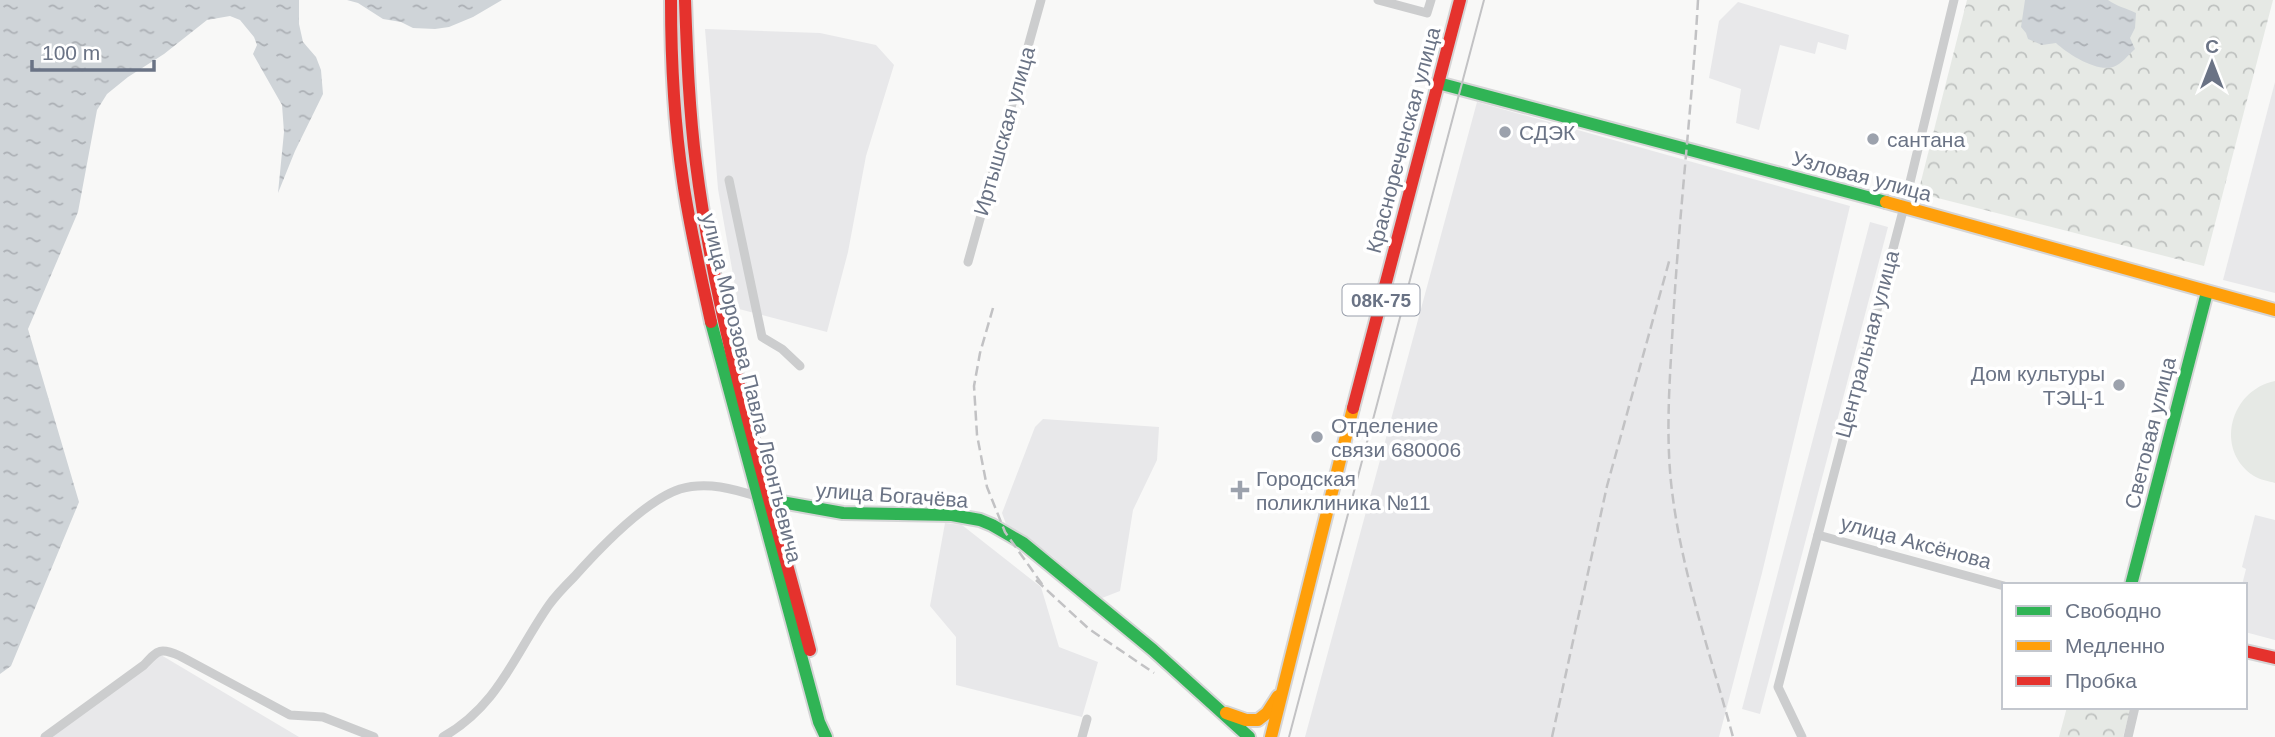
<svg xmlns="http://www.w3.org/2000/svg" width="2275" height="737" viewBox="0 0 2275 737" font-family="Arial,sans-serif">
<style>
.built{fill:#e8e8ea}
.forest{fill:url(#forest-crowns)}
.pitch{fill:#e6e9e5}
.water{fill:url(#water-ripples)}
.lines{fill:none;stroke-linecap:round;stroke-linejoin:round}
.fast-casing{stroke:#d5d5d6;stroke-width:16}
.slow-casing{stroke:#d5d5d6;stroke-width:16}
.jam-casing{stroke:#d5d5d6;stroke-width:16}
.street{stroke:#cccdce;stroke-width:9}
.fast{stroke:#30b455;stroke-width:12}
.slow{stroke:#ff9f0a;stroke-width:12}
.jam{stroke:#e5322d;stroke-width:12}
.tram{stroke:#c2c2c4;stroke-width:2}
.rail{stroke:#c2c2c4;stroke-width:2.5;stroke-dasharray:10 5;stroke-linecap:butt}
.poi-dot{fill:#9ca2ad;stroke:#fff;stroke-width:2.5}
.labels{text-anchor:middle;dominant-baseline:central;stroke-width:7;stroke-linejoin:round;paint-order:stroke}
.shield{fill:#fff;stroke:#979daa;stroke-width:2}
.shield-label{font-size:19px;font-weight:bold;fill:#6a7385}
.street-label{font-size:21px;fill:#6a7385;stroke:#fff}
.poi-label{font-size:21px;fill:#6a7385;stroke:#fff;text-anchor:start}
</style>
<defs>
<pattern id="forest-crowns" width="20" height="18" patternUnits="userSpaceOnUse" patternTransform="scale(1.75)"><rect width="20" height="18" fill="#e6e9e5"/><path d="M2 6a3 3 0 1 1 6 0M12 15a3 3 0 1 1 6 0" fill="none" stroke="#bec1bf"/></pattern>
<pattern id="water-ripples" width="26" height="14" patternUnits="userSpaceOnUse" patternTransform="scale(1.75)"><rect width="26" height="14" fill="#cfd4d8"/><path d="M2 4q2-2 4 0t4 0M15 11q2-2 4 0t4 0" fill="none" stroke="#acb0b5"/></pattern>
</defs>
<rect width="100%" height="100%" fill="#f8f8f7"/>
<!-- built -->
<g class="built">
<polygon points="1738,2 1849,35 1846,50 1818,42 1815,54 1780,45 1759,130 1736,123 1741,89 1709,78 1719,21"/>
<polygon points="705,29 820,33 876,45 894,65 866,156 848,252 827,332 739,309 718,189"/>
<polygon points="2275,82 2275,293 2223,280"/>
<polygon points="1477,102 1850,206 1762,573 1719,737 1305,737"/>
<polygon points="1870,222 1888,227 1760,714 1742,709"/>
<polygon points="1043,419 1159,427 1157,460 1133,510 1120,591 1102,598 1047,552 1006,524 1002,513 1035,427"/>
<polygon points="2255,515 2275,520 2275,640 2245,632 2245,585 2242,585 2246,569 2242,567"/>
<polygon points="945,523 962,525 1041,587 1059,647 1098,662 1082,717 956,685 956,637 930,606"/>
<polygon points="161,655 299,737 43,737"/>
</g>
<!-- forest -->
<g class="forest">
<polygon points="1967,0 2273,0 2204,266 1918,193"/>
<polygon points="2067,707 2131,707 2123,737 2059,737"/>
</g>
<!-- pitch -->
<path class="pitch" d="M2275 381V483C2269 481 2260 480 2254 476 2214 450 2230 390 2275 381Z"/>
<!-- water -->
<g class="water">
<polygon points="0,0 299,0 299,24 303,42 316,57 321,70 323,94 295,151 278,193 284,132 282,105 253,54 257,45 254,37 240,20 230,16 207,20 164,54 128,77 107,94 97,110 78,212 28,329 79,502 11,666 0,674"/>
<polygon points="347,0 502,0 473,17 449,27 435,29 413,28 401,22 383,19 358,3"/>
<path d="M2025 0H2108C2116 6 2126 8 2136 13L2135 28 2130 38 2135 49C2129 54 2121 65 2113 67 2096 72 2068 54 2056 43L2042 45 2028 39 2026 33 2021 27Z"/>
</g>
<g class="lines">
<!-- fast casing -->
<g class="fast-casing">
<g id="fast">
<polyline points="1438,83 1886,202"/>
<polyline points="711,322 819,722 826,737"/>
<polyline points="770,500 843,513 952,515 980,520 992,525 1023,543 1153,650 1249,737"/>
<polyline points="2131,585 2207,292"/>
</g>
</g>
<!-- slow casing -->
<g class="slow-casing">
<g id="slow">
<polyline points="1886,202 2275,310"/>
<polyline points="1226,713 1246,720 1258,720 1267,713 1278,696"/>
<polyline points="1271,737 1353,408"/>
</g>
</g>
<!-- jam casing -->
<g class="jam-casing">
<g id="jam">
<path d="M671 0C671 61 674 121 683 181 690 229 701 276 711 322"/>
<path d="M685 0C687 55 689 110 696 164 717 329 768 490 810 650"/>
<polyline points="1353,408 1460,0"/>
<polyline points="2245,651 2275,658"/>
</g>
</g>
<!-- street -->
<g class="street">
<polyline points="1378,0 1427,13 1431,0"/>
<polyline points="729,180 762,337 782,349 800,366"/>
<polyline points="968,262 1041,0"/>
<polyline points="1818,535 2004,586"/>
<path d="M45 737 144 665C158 650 160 647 180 656L290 715 323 717 374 737"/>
<path d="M443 737C499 705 514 655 549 605 556 595 565 586 574 577 599 549 644 501 680 489 707 481 734 489 759 497"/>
<polyline points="1082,737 1087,719"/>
<polyline points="1802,737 1778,687 1904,207 1954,0"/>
<polyline points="2128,737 2135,707"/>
</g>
<!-- fast -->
<use href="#fast" class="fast"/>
<!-- slow -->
<use href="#slow" class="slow"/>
<!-- jam -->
<use href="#jam" class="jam"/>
<!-- tram -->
<polyline class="tram" points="1289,737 1484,0"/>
<!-- rail -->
<g class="rail">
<path d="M1698 0C1692 107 1679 214 1673 322 1670 378 1665 434 1672 491 1682 574 1711 656 1733 737"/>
<polyline points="993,308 980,353 974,386 977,435 987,487 1005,532 1044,587"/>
<polyline points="1036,580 1089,629 1154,673"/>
<polyline points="1552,737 1607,486 1670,258"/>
</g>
</g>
<!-- markers -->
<g class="poi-dot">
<circle cx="1505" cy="132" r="7"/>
<circle cx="1873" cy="139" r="7"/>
<circle cx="2119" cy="385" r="7"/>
<circle cx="1317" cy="437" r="7"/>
<path d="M1236.5 479.5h7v7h7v7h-7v7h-7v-7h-7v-7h7z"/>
</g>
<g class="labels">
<!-- shield labels -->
<rect class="shield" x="1342.5" y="284.5" width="77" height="31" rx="5"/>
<g class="shield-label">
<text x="1381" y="300">08К-75</text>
</g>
<!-- street labels -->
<g class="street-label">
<text transform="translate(1004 131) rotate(-74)">Иртышская улица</text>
<text transform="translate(1403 140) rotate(-75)">Краснореченская улица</text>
<text transform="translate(1862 176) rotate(15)">Узловая улица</text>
<text transform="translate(1867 344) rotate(-75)">Центральная улица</text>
<text transform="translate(752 388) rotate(76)">улица Морозова Павла Леонтьевича</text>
<text transform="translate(2150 433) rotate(-76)">Световая улица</text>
<text transform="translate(892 495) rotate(4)">улица Богачёва</text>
<text transform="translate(1916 542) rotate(15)">улица Аксёнова</text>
</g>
<!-- poi labels -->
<g class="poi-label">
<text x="1519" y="132">СДЭК</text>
<text x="1887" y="139">сантана</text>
<text x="2105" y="373" text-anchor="end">Дом культуры<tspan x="2105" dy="24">ТЭЦ-1</tspan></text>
<text x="1331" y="425">Отделение<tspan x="1331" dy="24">связи 680006</tspan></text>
<text x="1256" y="478">Городская<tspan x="1256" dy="24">поликлиника №11</tspan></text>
</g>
</g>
<!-- legend -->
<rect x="2002" y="583" width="245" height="126" fill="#ffffff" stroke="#c3c7ce" stroke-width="2"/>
<rect x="2016" y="606" width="35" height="10" fill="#30b455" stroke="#c3c7ce" stroke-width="2"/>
<text x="2065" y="618" font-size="21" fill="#6a7385">Свободно</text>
<rect x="2016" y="641" width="35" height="10" fill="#ff9f0a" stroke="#c3c7ce" stroke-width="2"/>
<text x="2065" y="653" font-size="21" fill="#6a7385">Медленно</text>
<rect x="2016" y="676" width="35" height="10" fill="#e5322d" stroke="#c3c7ce" stroke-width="2"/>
<text x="2065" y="688" font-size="21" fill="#6a7385">Пробка</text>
<!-- north arrow -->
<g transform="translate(2212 63)" stroke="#ffffff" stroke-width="5" paint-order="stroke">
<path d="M0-5L12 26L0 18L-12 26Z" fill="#6a7385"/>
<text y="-10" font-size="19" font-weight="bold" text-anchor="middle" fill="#6a7385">С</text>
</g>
<!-- scale -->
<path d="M32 60v10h122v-10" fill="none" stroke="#6a7385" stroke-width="3.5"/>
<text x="42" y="60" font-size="21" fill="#6a7385" stroke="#ffffff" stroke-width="5" paint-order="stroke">100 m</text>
</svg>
